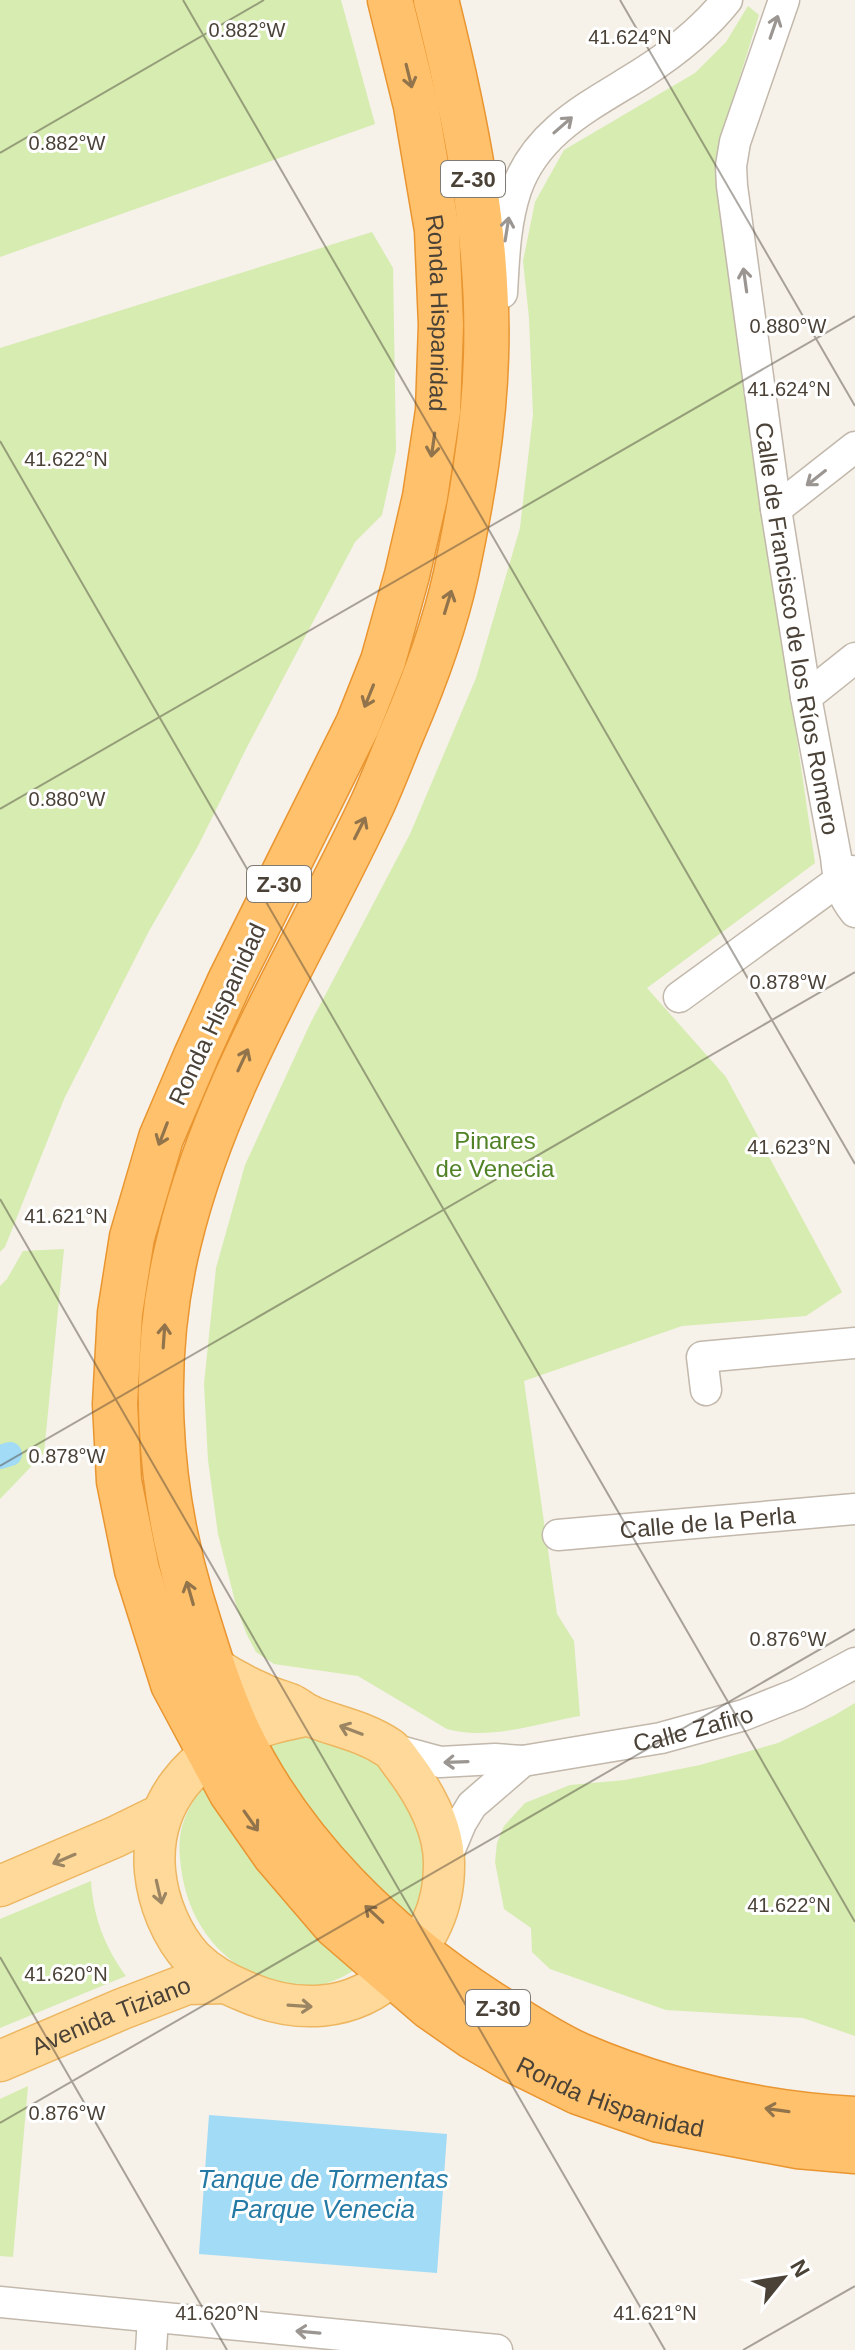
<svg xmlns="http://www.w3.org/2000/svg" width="855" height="2350" viewBox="0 0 855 2350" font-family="Helvetica,sans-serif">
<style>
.green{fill:#d6ecb0}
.water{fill:#a2dbf6}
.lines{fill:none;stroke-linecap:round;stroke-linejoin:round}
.canal{stroke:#a2dbf6;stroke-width:24}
.minor-casing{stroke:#c2b8ab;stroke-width:33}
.major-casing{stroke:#edb660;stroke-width:43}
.highway-casing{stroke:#e99530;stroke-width:47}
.minor{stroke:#fff;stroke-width:30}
.major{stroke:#ffd999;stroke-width:40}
.highway{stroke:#ffc16b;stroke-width:44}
.oneway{stroke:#9b9691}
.oneway2{stroke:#92744c}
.oneway3{stroke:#9b8563}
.ticks{fill:none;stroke:#4a4137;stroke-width:2;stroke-opacity:0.45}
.labels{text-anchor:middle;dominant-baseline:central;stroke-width:6;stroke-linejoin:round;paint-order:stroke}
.shield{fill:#fff;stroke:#807a73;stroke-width:2}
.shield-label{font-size:22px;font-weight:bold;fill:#4a4137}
.street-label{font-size:24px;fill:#4a4137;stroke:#fff}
.park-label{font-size:24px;fill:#508225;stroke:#fff}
.water-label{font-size:26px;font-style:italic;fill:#247aa5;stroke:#fff}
.ticks-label{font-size:20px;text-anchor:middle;fill:#4a4137;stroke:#fff;stroke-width:6;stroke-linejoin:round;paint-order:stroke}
</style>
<rect width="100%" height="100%" fill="#f6f1e9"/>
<!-- green -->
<g class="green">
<polygon points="0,0 341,0 375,124 0,257"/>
<path d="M748 6 759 15 723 131 716 169 720 212 815 863 647 988 726 1077 842 1292 806 1316 682 1326 524 1381 557 1614 574 1641 580 1716C539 1723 488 1741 447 1729L358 1676 274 1664 256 1652 247 1635 237 1609 218 1534 208 1460 204 1384 216 1268 245 1165 310 1024 410 834 476 678 520 528 533 415 529 318 523 261 535 202 564 150 695 73 726 42Z"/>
<polygon points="372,232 393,268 396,451 382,515 355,542 247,747 198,846 149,931 64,1099 5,1247 0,1252 0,348"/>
<polygon points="64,1249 44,1453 0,1499 0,1286 7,1279 23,1251"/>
<polygon points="855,1703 855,2036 803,2018 666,2010 550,1969 532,1952 531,1928 504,1909 495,1862 497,1843 504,1826 525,1803 570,1785 625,1780 700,1765 778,1743 835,1715"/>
<polygon points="317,1736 368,1751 399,1779 431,1858 414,1932 330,1844 263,1743"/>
<path d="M209 1777 359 1967C347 1975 334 1982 320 1985 304 1989 287 1986 272 1981 222 1966 190 1924 182 1874 180 1861 178 1845 181 1831 185 1812 198 1793 209 1777Z"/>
<path d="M91 1881C93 1916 105 1948 126 1976L0 2028V1919Z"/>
<polygon points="28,2086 13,2257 0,2256 0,2099"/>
</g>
<!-- water -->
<polygon class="water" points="209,2115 447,2134 437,2273 199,2254"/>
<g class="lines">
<!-- canal -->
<polyline class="canal" points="0,1457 10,1454"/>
<!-- minor casing -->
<g class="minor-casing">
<g id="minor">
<path id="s1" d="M784 0 735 142 731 166 732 186 776 509 806 697 836 857C838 879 841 895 855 912"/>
<path d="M502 293C504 258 505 223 516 190 537 129 594 104 644 72 675 52 704 29 727 0"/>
<polyline points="776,509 855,447"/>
<polyline points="806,697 855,658"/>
<polyline points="679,997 852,871"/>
<polyline points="706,1390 702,1357 855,1343"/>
<path id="s2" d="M558 1535 855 1509"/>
<path id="s3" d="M392 1749 440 1762 495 1759 523 1761 661 1738 744 1715 797 1694 855 1663"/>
<polyline points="445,1861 461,1823 472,1805 523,1761"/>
<polyline points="0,2302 497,2350"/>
<polyline points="151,2350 153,2318"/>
</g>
</g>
<!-- major casing -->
<g class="major-casing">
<g id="major">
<path d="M213 1667C228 1677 245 1686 261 1693 270 1698 280 1700 290 1704 297 1707 303 1713 310 1716 337 1727 364 1731 389 1748 395 1752 399 1760 404 1766 425 1794 445 1830 444 1866 444 1909 427 1943 396 1972 352 2013 296 2014 244 1991 224 1983 208 1974 193 1959 171 1935 158 1902 155 1871 149 1801 194 1754 256 1729 272 1722 291 1719 309 1715"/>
<polyline points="0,1886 115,1837 160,1815"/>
<path id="s4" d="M0 2061 122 2009 187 1984 226 1983"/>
</g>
</g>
<!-- highway casing -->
<g class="highway-casing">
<g id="highway">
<path id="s5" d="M390 0 416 106 437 230 441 325 438 411 425 497 407 575 383 661 358 724 230 981 196 1056 161 1138 132 1237 120 1313 115 1404 119 1481 137 1570 173 1684 231 1792 275 1855 335 1925 430 2007 473 2037 511 2059 578 2092 659 2120 797 2146 855 2151"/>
<path d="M436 0C465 116 490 236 486 357 484 430 471 503 456 574 444 629 424 682 402 733 392 757 383 781 372 805 305 949 217 1084 179 1241 150 1357 157 1483 191 1598 205 1643 218 1689 238 1732 292 1845 386 1936 490 2003 519 2021 548 2041 579 2055 666 2092 761 2114 855 2119"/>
</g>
</g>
<!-- minor -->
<use href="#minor" class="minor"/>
<!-- major -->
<use href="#major" class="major"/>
<!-- highway -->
<use href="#highway" class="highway"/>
</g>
<!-- one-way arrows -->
<defs><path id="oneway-shaft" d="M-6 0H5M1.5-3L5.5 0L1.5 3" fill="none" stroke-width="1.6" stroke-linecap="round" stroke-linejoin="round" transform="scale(2)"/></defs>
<g class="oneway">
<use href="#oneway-shaft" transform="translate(774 27) rotate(-71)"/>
<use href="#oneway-shaft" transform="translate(563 125) rotate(-41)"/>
<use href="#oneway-shaft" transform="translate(507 229) rotate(-81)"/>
<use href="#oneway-shaft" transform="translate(745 280) rotate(-98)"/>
<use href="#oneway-shaft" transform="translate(816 478) rotate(142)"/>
<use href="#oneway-shaft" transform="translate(456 1762) rotate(178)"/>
<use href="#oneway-shaft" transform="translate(308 2332) rotate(-175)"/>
</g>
<g class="oneway2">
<use href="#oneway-shaft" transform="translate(409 76) rotate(76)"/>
<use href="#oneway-shaft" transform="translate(433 445) rotate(98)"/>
<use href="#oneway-shaft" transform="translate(448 602) rotate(-73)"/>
<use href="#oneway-shaft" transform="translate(369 696) rotate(112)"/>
<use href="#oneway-shaft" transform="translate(360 828) rotate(-63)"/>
<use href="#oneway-shaft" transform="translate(243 1060) rotate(-65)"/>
<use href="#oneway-shaft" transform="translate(163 1134) rotate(111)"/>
<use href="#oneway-shaft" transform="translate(164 1336) rotate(-86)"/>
<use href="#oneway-shaft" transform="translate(190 1593) rotate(-106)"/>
<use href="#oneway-shaft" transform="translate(251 1821) rotate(55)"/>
<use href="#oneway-shaft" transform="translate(374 1914) rotate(-137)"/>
<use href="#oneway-shaft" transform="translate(777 2110) rotate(-172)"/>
</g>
<g class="oneway3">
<use href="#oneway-shaft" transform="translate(351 1730) rotate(-159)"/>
<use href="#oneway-shaft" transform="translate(64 1859) rotate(157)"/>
<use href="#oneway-shaft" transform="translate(159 1892) rotate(77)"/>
<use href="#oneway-shaft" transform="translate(300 2006) rotate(4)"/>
</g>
<!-- ticks -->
<path class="ticks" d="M183 0 855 1164M620 0 855 406M0 153 264 0M0 441 855 1922M0 809 855 316M0 1199 665 2350M0 1466 855 972M0 1957 227 2350M0 2123 855 1629M743 2350 855 2286"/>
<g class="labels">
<!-- shield labels -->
<g class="shield">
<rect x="441" y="161" width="64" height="36" rx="6"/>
<rect x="247" y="866" width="64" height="36" rx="6"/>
<rect x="466" y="1990" width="64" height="36" rx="6"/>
</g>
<g class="shield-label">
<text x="473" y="179">Z-30</text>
<text x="279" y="884">Z-30</text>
<text x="498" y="2008">Z-30</text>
</g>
<!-- street labels -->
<g class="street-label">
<text stroke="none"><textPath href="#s5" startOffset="318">Ronda Hispanidad</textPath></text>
<text stroke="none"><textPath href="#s1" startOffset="642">Calle de Francisco de los Ríos Romero</textPath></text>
<text transform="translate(217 1014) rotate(-65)">Ronda Hispanidad</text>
<text stroke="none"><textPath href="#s2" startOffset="150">Calle de la Perla</textPath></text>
<text stroke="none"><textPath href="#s3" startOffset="306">Calle Zafiro</textPath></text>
<text stroke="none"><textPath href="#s4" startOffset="120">Avenida Tiziano</textPath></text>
<text stroke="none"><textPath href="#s5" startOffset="2378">Ronda Hispanidad</textPath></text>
</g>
<!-- park labels -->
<g class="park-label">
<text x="495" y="1140">Pinares<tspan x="495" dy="28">de Venecia</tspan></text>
</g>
<!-- water labels -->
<g class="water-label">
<text x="323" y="2179">Tanque de Tormentas<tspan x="323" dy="30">Parque Venecia</tspan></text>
</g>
</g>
<g class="ticks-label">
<text x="247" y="37">0.882°W</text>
<text x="630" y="44">41.624°N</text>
<text x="67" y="150">0.882°W</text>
<text x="788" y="333">0.880°W</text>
<text x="789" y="396">41.624°N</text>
<text x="66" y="466">41.622°N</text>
<text x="67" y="806">0.880°W</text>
<text x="788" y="989">0.878°W</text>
<text x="789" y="1154">41.623°N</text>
<text x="66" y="1223">41.621°N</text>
<text x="67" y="1463">0.878°W</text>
<text x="788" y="1646">0.876°W</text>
<text x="789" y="1912">41.622°N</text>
<text x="66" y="1981">41.620°N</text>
<text x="67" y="2120">0.876°W</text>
<text x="217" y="2320">41.620°N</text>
<text x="655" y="2320">41.621°N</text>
</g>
<!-- north arrow -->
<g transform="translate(783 2278) rotate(60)" stroke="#ffffff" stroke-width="6" paint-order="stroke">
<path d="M0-6L14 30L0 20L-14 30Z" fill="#4a4137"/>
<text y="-12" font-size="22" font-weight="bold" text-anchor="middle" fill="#4a4137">N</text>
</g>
</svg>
